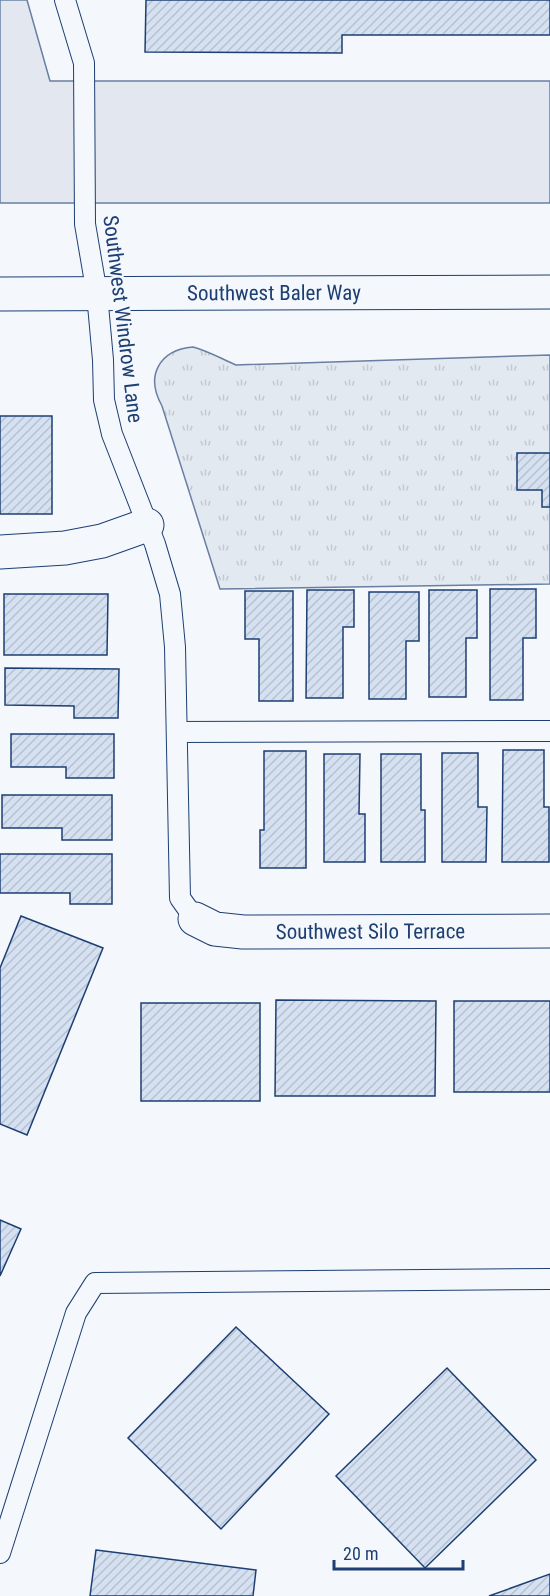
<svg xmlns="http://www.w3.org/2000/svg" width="550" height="1596" viewBox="0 0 550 1596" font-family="'Roboto Condensed',sans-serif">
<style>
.grass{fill:url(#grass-tufts);stroke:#687fa3;stroke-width:1.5}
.parking{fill:#e3e8f0;stroke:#687fa3;stroke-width:1.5}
.building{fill:url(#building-hatch);stroke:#1d3f73;stroke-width:1.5}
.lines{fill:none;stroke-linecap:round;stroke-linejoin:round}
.lane-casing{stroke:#1d3f73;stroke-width:22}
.street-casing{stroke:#1d3f73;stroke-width:35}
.secondary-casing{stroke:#1d3f73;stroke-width:35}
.lane{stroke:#f4f7fb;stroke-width:20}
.street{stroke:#f4f7fb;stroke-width:33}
.secondary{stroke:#f4f7fb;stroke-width:33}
.labels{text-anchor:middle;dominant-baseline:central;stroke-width:4.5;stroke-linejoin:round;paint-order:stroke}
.street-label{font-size:21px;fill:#1d3f73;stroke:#f4f7fb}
</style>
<defs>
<pattern id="grass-tufts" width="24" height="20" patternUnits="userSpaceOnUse" patternTransform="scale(1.5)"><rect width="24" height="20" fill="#e3e9f0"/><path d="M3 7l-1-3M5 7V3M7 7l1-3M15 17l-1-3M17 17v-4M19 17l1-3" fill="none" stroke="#c2c9d1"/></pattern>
<pattern id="building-hatch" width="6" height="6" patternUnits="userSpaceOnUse" patternTransform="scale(1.5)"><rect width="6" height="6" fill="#d5e0f0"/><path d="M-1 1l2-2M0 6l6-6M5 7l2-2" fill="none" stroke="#b6c1d1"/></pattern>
</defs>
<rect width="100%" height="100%" fill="#f4f7fb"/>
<!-- grass -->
<path class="grass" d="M193 347C208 351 222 359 236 365L550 355V584L220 589 162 406C145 376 159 350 193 347Z"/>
<!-- parking -->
<polygon class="parking" points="0,0 27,0 50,81 550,81 550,203 0,203"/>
<!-- building -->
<g class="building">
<polygon points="146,0 550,0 550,35 342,35 342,53 145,52"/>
<rect x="0" y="416" width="52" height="98"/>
<polygon points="517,453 550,453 550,507 542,507 542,490 517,490"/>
<polygon points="490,589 536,589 536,638 523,638 523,700 490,700"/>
<polygon points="307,590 354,590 354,627 343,627 343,698 306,698"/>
<polygon points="429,590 477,590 477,638 466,638 466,697 429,697"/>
<polygon points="245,591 293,591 293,701 259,701 259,639 245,639"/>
<polygon points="369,592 419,592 419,641 406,641 406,699 369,699"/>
<polygon points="4,594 108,594 107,655 4,655"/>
<polygon points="5,668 119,669 118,718 74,718 74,706 5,705"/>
<polygon points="11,734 114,734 114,778 66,778 66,767 11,767"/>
<polygon points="503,750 544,750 544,807 549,807 549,862 502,862"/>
<polygon points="264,751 306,751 306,868 260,868 260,830 264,830"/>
<polygon points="442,753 478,753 478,807 487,807 486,862 442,862"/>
<polygon points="324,754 360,754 359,814 365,814 365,862 324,862"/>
<polygon points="381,754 421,754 421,810 425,810 425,862 381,862"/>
<polygon points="2,795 112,795 112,840 62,840 62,828 2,828"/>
<polygon points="0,854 112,854 112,904 70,904 70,893 0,893"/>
<polygon points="21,916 103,948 27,1135 0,1124 0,968"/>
<polygon points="276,1000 436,1001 435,1096 275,1096"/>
<rect x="454" y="1001" width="96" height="91"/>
<rect x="141" y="1003" width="119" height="98"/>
<polygon points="0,1220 21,1229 0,1276"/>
<polygon points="236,1327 329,1414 221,1529 128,1438"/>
<polygon points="447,1368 536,1460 425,1568 336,1476"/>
<polygon points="96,1550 256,1570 253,1596 90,1596"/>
<polygon points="550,1574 550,1596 489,1596"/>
</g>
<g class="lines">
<!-- lane casing -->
<g class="lane-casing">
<g id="lane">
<polyline points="65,0 84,63 85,224 97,294 103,360 104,400 112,434 155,544 170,594 175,647 180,898 195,919"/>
<polyline points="177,732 550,731"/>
<polyline points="0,1553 76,1313 95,1283 550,1279"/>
</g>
</g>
<!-- street casing -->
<g class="street-casing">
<g id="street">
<polyline points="0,552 65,548 102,541 147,525"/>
<path id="s1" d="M195 919 215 929 243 932 550 931"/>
</g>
</g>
<!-- secondary casing -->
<g class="secondary-casing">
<g id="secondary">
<path id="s2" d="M0 294 550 292"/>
</g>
</g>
<!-- lane -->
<use href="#lane" class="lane"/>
<!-- street -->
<use href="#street" class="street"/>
<!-- secondary -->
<use href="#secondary" class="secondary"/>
</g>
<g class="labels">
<!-- street labels -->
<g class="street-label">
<text stroke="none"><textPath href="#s2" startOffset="274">Southwest Baler Way</textPath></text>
<text transform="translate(123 319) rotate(83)">Southwest Windrow Lane</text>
<text stroke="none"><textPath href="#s1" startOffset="178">Southwest Silo Terrace</textPath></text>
</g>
</g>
<!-- scale -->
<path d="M334 1560v9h129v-9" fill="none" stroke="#1d3f73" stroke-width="3"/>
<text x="343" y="1560" font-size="18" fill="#1d3f73" stroke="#f4f7fb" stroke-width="4.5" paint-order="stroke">20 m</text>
</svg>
